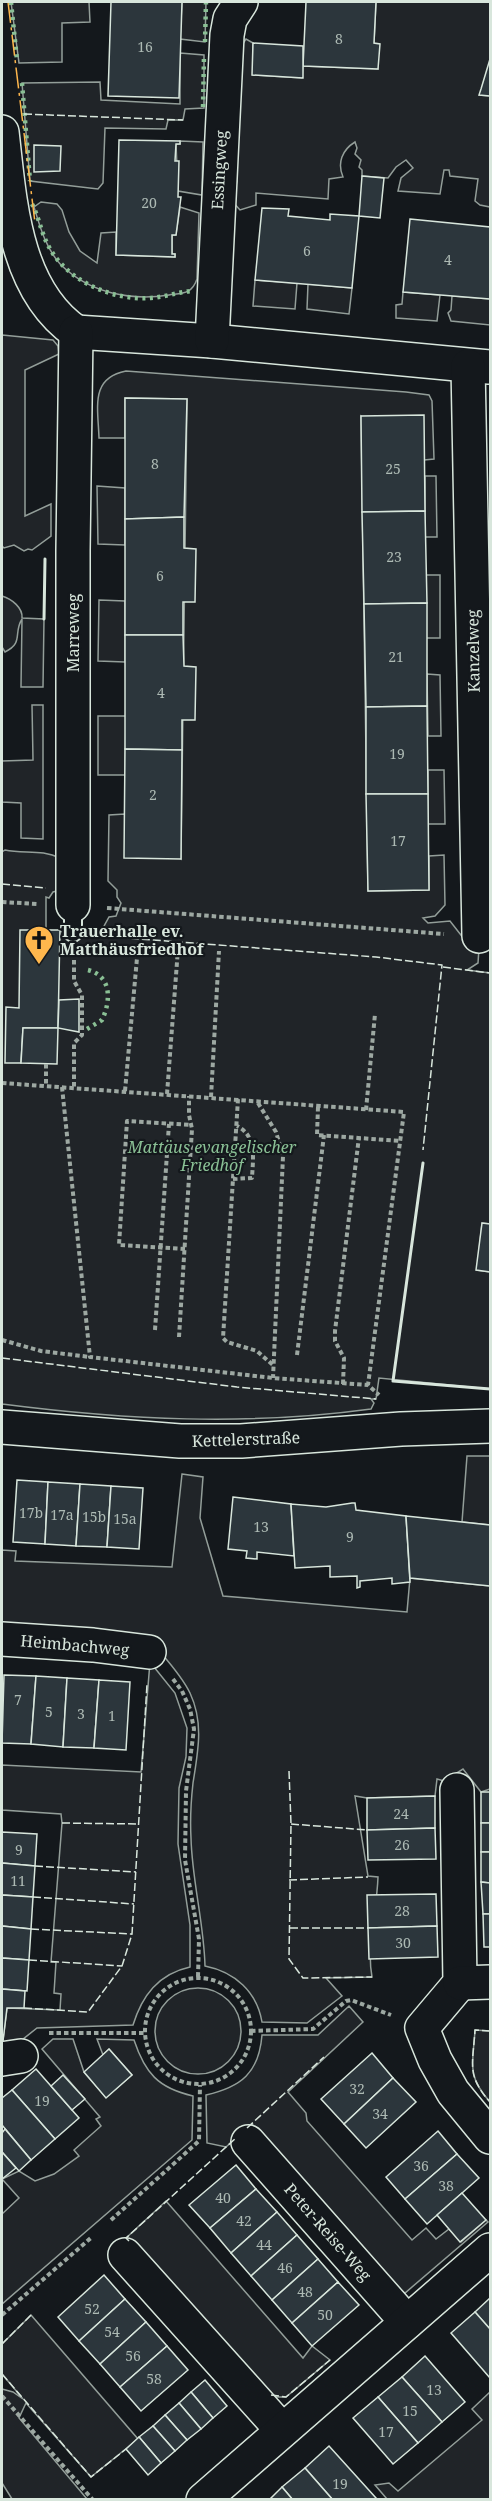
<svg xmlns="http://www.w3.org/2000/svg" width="492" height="2501" viewBox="0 0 492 2501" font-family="'Noto Serif',serif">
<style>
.green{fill:#202428;stroke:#939e99;stroke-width:1.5}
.building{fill:#2c363c;stroke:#d8e6dc;stroke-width:1.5}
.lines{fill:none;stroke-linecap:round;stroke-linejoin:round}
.lane-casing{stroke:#d8e6dc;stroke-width:20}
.street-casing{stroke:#d8e6dc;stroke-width:36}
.path{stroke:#9da8a2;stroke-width:4;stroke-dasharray:4.5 3;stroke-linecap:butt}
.lane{stroke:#14181c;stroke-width:16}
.street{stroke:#14181c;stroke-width:33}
.hedge{stroke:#8ac095;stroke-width:4.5;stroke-dasharray:3 4.5;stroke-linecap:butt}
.fence{stroke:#d8e6dc;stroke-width:1.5;stroke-dasharray:8 3;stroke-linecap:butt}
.wall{stroke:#d8e6dc;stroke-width:3}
.power{stroke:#ffb74d;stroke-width:1.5;stroke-dasharray:21 4.5 3 4.5;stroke-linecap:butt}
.labels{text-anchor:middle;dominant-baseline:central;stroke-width:4.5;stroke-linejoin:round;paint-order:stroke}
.number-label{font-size:14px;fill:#adbab4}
.street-label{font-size:16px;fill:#d8e6dc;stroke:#14181c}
.poi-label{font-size:16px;font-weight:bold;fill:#d8e6dc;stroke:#14181c;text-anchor:start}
.park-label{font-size:16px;font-style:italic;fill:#8ac095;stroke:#14181c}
</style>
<rect width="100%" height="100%" fill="#14181c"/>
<!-- green -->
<g class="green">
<polygon points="11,2 89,2 90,22 62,23 62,62 19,63"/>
<polygon points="182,2 206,2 205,42 180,39"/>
<path d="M376 2H490V63L480 95 490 96V207L480 205 475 201 478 179 450 176 449 170H444L440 194 398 191 401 178 413 168 406 160 396 167 388 178 362 176V170L359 167 361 160 355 154 357 148 355 142C342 150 337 163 343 177L329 179 328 199 256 193V205L240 210 232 201 237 181 232 169 240 48 246 39 253 43V75L302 78 303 66 378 69 374 43Z"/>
<polygon points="180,53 204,55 204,108 185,109 183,120 168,120 166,129 105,128 103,183 98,189 30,181 22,83 100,82 101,100 180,104"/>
<polygon points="180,141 203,142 202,195 178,191 176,144 180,144"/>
<path d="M41 202 57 204 62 210 69 232 80 251 97 263 101 233 116 232V255L175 257V254H172V235H176L180 207 199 213 197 279C192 294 183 293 169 295 130 301 90 293 61 265 46 249 40 227 34 207Z"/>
<polygon points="255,280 297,283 295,309 253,306"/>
<polygon points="308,284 352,288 349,314 307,309"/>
<polygon points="403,292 440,295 437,321 396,318 396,305 402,304"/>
<polygon points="452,296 490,299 490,325 451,321 448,313 451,310"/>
<polygon points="2,335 53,340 58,346 59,354 25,370 25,516 51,504 51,536 32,550 28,549 24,551 14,545 4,548 2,546"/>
<path d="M126 371 406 392 429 395 432 401 434 459 424 460 361 416 368 891 429 890V856L444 855 445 905 435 916 423 918 428 923 450 921 468 944 479 948 478 963 467 970 490 973V1224L482 1223 477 1270 490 1272V1389L379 1378 376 1399H371L374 1403 371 1409C247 1426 126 1420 2 1404V852L5 850C24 854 42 849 60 858L61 890 53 892 49 898 46 897V930L110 937 109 931 103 928 109 917 116 916 121 903 117 897V890L108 881 109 815 125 814 181 859 187 399 125 398V438H99C98 407 90 378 126 371Z"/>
<polygon points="425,476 436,476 437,537 425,537"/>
<polygon points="97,486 125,488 125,545 98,544"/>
<rect x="426" y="575" width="14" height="63"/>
<path d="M2 596C12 599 23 608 22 618L44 619 43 687H21L22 619C13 633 24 643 5 652L2 647Z"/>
<polygon points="99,600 125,601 125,662 98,661"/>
<polygon points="427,674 440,675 441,736 428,736"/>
<polygon points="32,705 43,705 43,839 21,838 21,803 2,802 2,761 33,760"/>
<polygon points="98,716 126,716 125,775 98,775"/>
<polygon points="428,770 444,770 445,824 428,824"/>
<polygon points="467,1456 490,1456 490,1525 462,1522"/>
<path d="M182 1474 203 1477 200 1518 223 1596 407 1612 410 1578 490 1586V1789L481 1792 463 1769 444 1781 437 1779 435 1796 367 1798 355 1796 368 1876 378 1877C377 1911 366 1944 372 1977L326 1978 342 1996 307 2023 262 2022C257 1992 235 1972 205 1966 204 1923 192 1881 191 1838 190 1820 191 1801 193 1783 198 1751 204 1723 190 1693 181 1674 164 1657 151 1641L2 1627V1550L16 1551 15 1561 172 1567Z"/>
<path d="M150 1662 175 1693 187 1728 186 1757 179 1788 178 1844 190 1925V1967C158 1974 142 1996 133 2025L37 2028 13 2047 2 2048 7 2008 60 2010 61 1994 54 1993 56 1962H51L62 1823 61 1814 2 1810V1765L141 1772Z"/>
<circle cx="198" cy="2031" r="43"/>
<path d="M349 2006 363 2022 288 2092 306 2113 307 2121 412 2240 426 2228 436 2239 449 2229 461 2242 486 2220 488 2222 405 2293 395 2288 252 2124 226 2147 207 2143 206 2095C241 2087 259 2073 262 2035H318Z"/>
<path d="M475 2030 490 2031V2102C466 2075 473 2064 475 2030Z"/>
<path d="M53 2039H73L84 2072 106 2097 132 2075 109 2049 103 2055 97 2039 134 2040C145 2073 158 2088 193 2096L192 2140 2 2304V2214L19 2198 2 2179 19 2171 35 2181 54 2174 79 2156 74 2150 101 2126 96 2119 100 2117 42 2049Z"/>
<polygon points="166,2201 303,2358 312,2346 330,2360 286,2397 274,2397 266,2393 126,2238"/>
<polygon points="31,2315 138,2439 91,2477 26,2403 19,2418 87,2499 12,2499 2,2483 2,2389 13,2392 23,2399 2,2374 2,2344"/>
<polygon points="490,2392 490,2499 387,2499 375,2485 389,2483 398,2491 482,2420 472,2409"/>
</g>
<!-- building -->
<g class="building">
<polygon points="111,2 182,2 179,98 108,96"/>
<polygon points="306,2 376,2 374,43 380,44 378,69 303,66"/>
<polygon points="253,43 303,46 303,78 252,75"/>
<polygon points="490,59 490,96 479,95 481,89"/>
<polygon points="119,140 180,141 180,144 176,144 175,161 179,161 178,197 181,197 176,235 172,235 172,254 175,254 175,257 116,255"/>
<polygon points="34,145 61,146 60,171 34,172"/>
<polygon points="362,176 384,178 380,218 359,216"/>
<polygon points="262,208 289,209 288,216 330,220 330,214 359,216 352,288 255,280"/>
<polygon points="410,219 490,227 490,299 403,292"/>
<polygon points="125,398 187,399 184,517 125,519"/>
<polygon points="424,415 425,511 362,512 361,416"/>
<polygon points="425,511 427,603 364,604 362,512"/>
<polygon points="184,517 184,548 196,549 195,602 183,602 183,635 125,635 125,519"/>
<polygon points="427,603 427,706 366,707 364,604"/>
<polygon points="125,635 183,635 184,666 196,667 195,720 182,720 182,750 125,749"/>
<polygon points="427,706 428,794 366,794 366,707"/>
<polygon points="125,749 182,750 181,859 124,858"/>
<polygon points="366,794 428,794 429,890 368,891"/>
<polygon points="20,930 60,930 58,1028 23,1028 21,1063 5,1063 6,1007 19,1008"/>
<polygon points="79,999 79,1032 58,1028 59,1000"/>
<polygon points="23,1028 58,1028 57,1064 21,1063"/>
<polygon points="482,1223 490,1224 490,1272 476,1270"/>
<polygon points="17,1480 48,1482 45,1544 13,1542"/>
<polygon points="48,1482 80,1484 76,1546 45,1544"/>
<polygon points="80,1484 111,1486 107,1547 76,1546"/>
<polygon points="111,1486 143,1488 139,1549 107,1547"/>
<polygon points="233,1497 291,1504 294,1556 257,1552 257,1559 246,1558 247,1551 228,1549"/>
<polygon points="352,1503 355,1503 356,1510 406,1516 410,1582 392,1584 392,1578 360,1581 360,1587 357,1588 357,1576 330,1577 330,1566 295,1568 291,1504 326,1507"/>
<polygon points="406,1516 490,1525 490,1586 410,1578"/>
<polygon points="4,1675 36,1676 31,1744 2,1743"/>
<polygon points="36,1676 67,1678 63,1747 31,1744"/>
<polygon points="67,1678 99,1680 94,1748 63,1747"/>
<polygon points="99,1680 130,1682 126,1750 94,1748"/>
<rect x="481" y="1792" width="9" height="31"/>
<polygon points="435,1796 435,1828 367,1830 367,1798"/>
<rect x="481" y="1823" width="9" height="29"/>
<polygon points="435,1828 436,1859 368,1860 367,1830"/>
<polygon points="2,1832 37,1834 35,1866 2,1863"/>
<polygon points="481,1852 490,1852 490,1883 481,1882"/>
<polygon points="2,1863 35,1866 33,1897 2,1895"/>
<polygon points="481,1882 490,1883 490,1914 483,1914"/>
<polygon points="436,1894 437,1926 368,1928 367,1895"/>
<polygon points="2,1895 33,1897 31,1929 2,1926"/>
<polygon points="483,1914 490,1914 490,1947 484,1947"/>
<polygon points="2,1926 31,1929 29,1960 2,1958"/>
<polygon points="437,1926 438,1957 369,1959 368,1928"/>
<polygon points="2,1958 29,1960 27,1991 2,1989"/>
<polygon points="2,1989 25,1991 24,2008 7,2008 3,2041 2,2041"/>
<polygon points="109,2049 132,2075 106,2098 84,2072"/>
<polygon points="372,2053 393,2078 344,2124 321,2099"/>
<polygon points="36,2069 79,2118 55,2139 12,2090"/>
<polygon points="63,2075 85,2099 72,2110 51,2086"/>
<polygon points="393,2078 416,2102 366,2148 344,2124"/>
<polygon points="12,2090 55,2139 31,2160 2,2125 2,2098"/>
<polygon points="5,2129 31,2160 19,2171 2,2152 2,2133"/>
<polygon points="438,2131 457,2154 405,2199 386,2177"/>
<polygon points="2,2152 16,2168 2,2179"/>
<polygon points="457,2154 479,2178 427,2224 405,2199"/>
<polygon points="236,2165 256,2189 210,2228 189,2205"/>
<polygon points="256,2189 277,2212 231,2253 210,2228"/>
<polygon points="462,2193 486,2220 460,2242 437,2215"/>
<polygon points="277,2212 297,2235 251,2276 231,2253"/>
<polygon points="297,2235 318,2259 272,2300 251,2276"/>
<polygon points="318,2259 338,2282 292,2323 272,2300"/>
<polygon points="104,2275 125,2299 79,2341 58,2317"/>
<polygon points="338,2282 359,2305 312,2346 292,2323"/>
<polygon points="490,2298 490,2329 475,2312"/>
<polygon points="125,2299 146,2322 100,2364 79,2341"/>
<polygon points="475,2312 490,2329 490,2378 451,2333"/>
<polygon points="146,2322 167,2346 120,2387 100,2364"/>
<polygon points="167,2346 188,2370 141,2411 120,2387"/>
<polygon points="425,2356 465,2402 442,2422 402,2377"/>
<polygon points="402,2377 442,2422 418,2443 378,2397"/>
<polygon points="205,2380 227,2406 213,2418 191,2392"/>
<polygon points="191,2392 213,2418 201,2429 179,2403"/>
<polygon points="378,2397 418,2443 393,2464 353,2418"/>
<polygon points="179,2403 201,2429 187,2440 165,2415"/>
<polygon points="165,2415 187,2440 175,2451 153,2426"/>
<polygon points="153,2426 175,2451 161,2463 139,2437"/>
<polygon points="139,2437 161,2463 148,2475 126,2449"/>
<polygon points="329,2446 376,2498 374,2500 333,2500 305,2468"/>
<polygon points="305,2468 333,2500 293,2500 282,2487"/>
<polygon points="282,2487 293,2500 269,2500"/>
</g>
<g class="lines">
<!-- lane casing -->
<g class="lane-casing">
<polyline id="lane" points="73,905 73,933"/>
</g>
<!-- street casing -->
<g class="street-casing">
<g id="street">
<path d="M2 132C10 201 14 289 76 332"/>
<polyline points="76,332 212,341 489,367"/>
<polyline points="212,341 227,35 230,19 241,2"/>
<polyline points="468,366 479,936"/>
<polyline points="73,905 73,550 76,332"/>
<polyline points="2,1427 180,1441 241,1441 401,1429 490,1426"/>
<polyline points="2,1639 93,1645 149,1652"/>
<polyline points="457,1790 460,1983 422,2028 435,2060 453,2092 490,2137"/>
<polyline points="460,1983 490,1982"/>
<polyline points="2,2059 21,2056"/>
<polyline points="248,2142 407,2322"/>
<polyline points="125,2255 282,2430"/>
<polyline points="203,2500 490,2250"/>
</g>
</g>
<!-- path -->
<g class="path">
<polyline points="2,902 37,904"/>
<polyline points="107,908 444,934"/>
<polyline points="74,960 74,981 82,995 82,1035 74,1043 74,1088"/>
<polyline points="46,1064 46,1086"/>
<polyline points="2,1083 404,1112 368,1385"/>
<polyline points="62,1087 90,1357 273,1378 368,1385 379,1395"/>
<polyline points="125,1091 138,947"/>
<polyline points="167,1094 178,949"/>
<polyline points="211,1097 219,951"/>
<polyline points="238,1099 223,1338 227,1342 257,1351 274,1366"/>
<polyline points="258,1103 276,1132 283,1156 273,1378"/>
<polyline points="318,1107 317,1135 401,1141"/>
<polyline points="366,1110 375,1014"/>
<path d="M233 1179 252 1178C253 1158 257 1136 237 1126"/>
<polyline points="185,1249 119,1245 127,1121 192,1125"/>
<polyline points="155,1330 169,1124"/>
<polyline points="179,1337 192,1129 189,1115 189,1096"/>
<polyline points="2,1340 41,1351 90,1357"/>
<polyline points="297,1355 324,1135"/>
<polyline points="343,1384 344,1358 335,1341 335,1331 359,1137"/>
<polyline points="173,1679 182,1691 190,1709 194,1729 186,1791 185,1860 199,1939 198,1977"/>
<circle cx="198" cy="2031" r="53"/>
<polyline points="251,2031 313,2029 346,2001 351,2000 391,2015"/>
<polyline points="49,2033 145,2033"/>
<polyline points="111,2220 199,2141 200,2085"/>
<polyline points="2,2315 92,2237"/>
<polyline points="2,2396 93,2500"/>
</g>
<!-- lane -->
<use href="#lane" class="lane"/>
<!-- street -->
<use href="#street" class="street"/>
<!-- hedge -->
<g class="hedge">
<polyline points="11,2 17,60"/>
<polyline points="205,42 206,2"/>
<polyline points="22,83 30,181"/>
<polyline points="203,107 204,55"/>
<path d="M32 204C39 217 41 233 49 247 67 281 113 301 151 298 165 297 178 292 192 291"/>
<path d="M87 1029 102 1020C111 1001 112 976 88 970"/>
</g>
<!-- fence -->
<g class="fence">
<polyline points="24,114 183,120"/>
<polyline points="2,884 46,888"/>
<polyline points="87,935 376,957 442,965 423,1150"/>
<polyline points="443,967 490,973"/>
<polyline points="2,1358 237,1387 376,1399"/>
<polyline points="289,1771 291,1824 289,1959 303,1978 372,1977"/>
<polyline points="62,1823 139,1824"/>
<polyline points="291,1824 367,1830"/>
<polyline points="35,1866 136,1872"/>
<polyline points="289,1880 368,1877"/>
<polyline points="33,1897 134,1904"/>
<polyline points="290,1928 368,1928"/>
<polyline points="31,1929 132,1934"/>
<polyline points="29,1960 122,1966"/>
<polyline points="24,2008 88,2012 122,1966 132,1934 147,1684"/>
<path d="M490 2031 475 2030C473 2064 466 2075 490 2102"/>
<polyline points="247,2128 324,2057"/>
<polyline points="129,2241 126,2238 236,2138"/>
<polyline points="2,2344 31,2315"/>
<polyline points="2,2374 91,2477 126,2449"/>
<polyline points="271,2395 286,2397 330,2360"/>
</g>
<!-- wall -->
<g class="wall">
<polyline points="44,619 45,559"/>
<polyline points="423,1163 393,1381 490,1389"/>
</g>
<!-- power -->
<polyline class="power" points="8,2 35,223"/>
</g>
<!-- icons -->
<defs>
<g id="church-pin" transform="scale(1.5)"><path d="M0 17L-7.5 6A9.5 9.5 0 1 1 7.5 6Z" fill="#ffb74d" stroke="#14181c"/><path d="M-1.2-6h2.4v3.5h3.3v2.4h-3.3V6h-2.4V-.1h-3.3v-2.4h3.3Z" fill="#111"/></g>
</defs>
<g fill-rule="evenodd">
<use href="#church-pin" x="39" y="940"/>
</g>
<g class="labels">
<!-- number labels -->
<g class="number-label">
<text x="339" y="38">8</text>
<text x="145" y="46">16</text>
<text x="149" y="202">20</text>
<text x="307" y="250">6</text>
<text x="448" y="259">4</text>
<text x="155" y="463">8</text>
<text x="393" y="468">25</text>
<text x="394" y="556">23</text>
<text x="160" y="575">6</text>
<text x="396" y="656">21</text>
<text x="161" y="692">4</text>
<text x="397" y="753">19</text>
<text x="153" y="794">2</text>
<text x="398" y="840">17</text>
<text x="31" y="1512">17b</text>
<text x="62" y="1514">17a</text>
<text x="94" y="1516">15b</text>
<text x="125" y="1518">15a</text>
<text x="261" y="1526">13</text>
<text x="350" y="1536">9</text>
<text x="18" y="1699">7</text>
<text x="49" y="1711">5</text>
<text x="81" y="1713">3</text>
<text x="112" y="1715">1</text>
<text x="401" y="1813">24</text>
<text x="402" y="1844">26</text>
<text x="19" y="1849">9</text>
<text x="18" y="1880">11</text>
<text x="402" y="1910">28</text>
<text x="403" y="1942">30</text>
<text x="357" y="2088">32</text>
<text x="42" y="2100">19</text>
<text x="380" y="2113">34</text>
<text x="421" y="2165">36</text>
<text x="446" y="2185">38</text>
<text x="223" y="2197">40</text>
<text x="244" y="2220">42</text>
<text x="264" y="2244">44</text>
<text x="285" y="2267">46</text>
<text x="305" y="2291">48</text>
<text x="92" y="2308">52</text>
<text x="325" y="2314">50</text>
<text x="112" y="2331">54</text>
<text x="133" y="2355">56</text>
<text x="154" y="2378">58</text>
<text x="434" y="2389">13</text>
<text x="410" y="2410">15</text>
<text x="386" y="2431">17</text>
<text x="340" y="2483">19</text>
</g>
<!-- street labels -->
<g class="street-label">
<text transform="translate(219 170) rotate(-87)">Essingweg</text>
<text transform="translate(73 633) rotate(-90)">Marreweg</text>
<text transform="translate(473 651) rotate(-91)">Kanzelweg</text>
<text transform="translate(246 1439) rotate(-2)">Kettelerstraße</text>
<text transform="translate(75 1645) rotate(5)">Heimbachweg</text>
<text transform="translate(328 2232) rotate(49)">Peter-Reise-Weg</text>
</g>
<!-- poi labels -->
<g class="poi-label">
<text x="60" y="931">Trauerhalle ev.<tspan x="60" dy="18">Matthäusfriedhof</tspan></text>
</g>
<!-- park labels -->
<g class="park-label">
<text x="212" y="1147">Mattäus evangelischer<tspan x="212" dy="18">Friedhof</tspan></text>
</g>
</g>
<!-- border -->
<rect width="492" height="2501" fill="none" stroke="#d8e6dc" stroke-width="6"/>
</svg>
